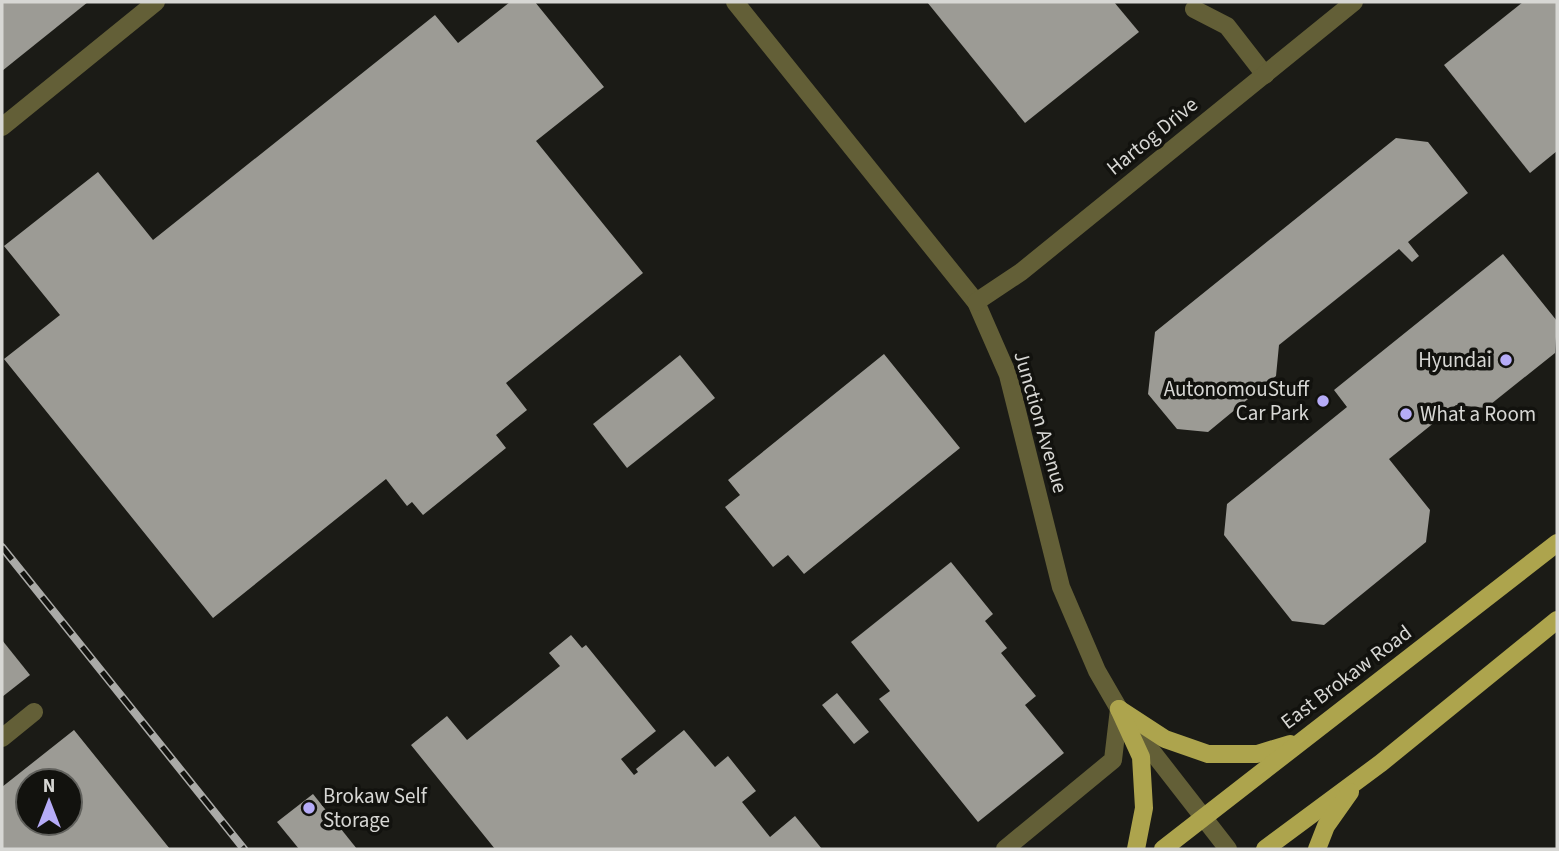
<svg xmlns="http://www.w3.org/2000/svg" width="1559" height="851" viewBox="0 0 1559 851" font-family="'Source Sans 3',sans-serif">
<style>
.building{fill:#9c9b95;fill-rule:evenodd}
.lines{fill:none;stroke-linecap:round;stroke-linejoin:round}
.minor{stroke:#635f37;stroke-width:18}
.major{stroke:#ada44d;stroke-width:18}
.rail-casing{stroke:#aaaaa7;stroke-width:8}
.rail{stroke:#12120e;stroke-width:5;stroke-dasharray:16;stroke-linecap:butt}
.poi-dot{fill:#b6acf8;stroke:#12120e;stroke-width:2.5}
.labels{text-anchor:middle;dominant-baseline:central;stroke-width:7;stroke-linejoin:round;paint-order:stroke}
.street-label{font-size:21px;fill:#d7d7d4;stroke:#12120e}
.poi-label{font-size:21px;fill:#d7d7d4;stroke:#12120e;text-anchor:end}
</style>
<rect width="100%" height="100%" fill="#1b1b16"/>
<!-- building -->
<g class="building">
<polygon points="2,2 88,2 2,71"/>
<polygon points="510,2 535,2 604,87 536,141 643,273 506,383 527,410 496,435 506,448 423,515 412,502 407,506 386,479 213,618 4,359 60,315 4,246 98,172 153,240 435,15 458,43"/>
<polygon points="927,2 1114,2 1139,32 1025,123"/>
<polygon points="1523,2 1557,2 1557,151 1530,173 1444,65"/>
<polygon points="1396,138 1428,142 1468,193 1408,242 1419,256 1412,262 1399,249 1279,345 1276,376 1208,432 1177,429 1148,394 1155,332"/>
<polygon points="1503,254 1557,321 1555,353 1486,408 1456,405 1389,459 1430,510 1426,542 1324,625 1292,621 1224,535 1227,504 1347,407 1334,390"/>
<polygon points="884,354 960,448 804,574 788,555 773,567 725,507 740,495 728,480"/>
<polygon points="680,355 715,398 627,468 593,424"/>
<polygon points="951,562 993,614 985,621 1007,648 1001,653 1036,696 1025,705 1064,753 978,822 879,699 890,691 851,642"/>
<polygon points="571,635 582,648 586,645 656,731 621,759 634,775 638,772 636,769 684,730 715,767 728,756 756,791 742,802 770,837 795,816 822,849 495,849 411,745 447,716 467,740 560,666 549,653"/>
<polygon points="2,640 30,675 2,697"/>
<polygon points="837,693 869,732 854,744 822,705"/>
<path d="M74 730 170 849H2V787ZM28 781H70V823H28Z"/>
<polygon points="313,794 357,849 299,849 277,822"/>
</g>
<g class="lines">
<!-- minor -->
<g class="minor">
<polyline points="735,2 976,302 1008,375 1061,587 1097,671 1119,709 1228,849"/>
<polyline points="1194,9 1227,26 1265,75"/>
<polyline points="2,127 156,2"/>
<polyline points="976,302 1021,272 1354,2"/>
<polyline points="2,738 34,712"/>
<polyline points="1005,849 1113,760 1119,709"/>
</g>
<!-- major -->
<g class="major">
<polyline points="1119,709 1165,739 1208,754 1257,754 1290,744"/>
<polyline points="1119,709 1141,757 1144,808 1136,849"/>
<polyline points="1163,849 1557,543"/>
<polyline points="1265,849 1381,763 1557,620"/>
<polyline points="1317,849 1326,826 1350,792"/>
</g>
<!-- rail casing -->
<g class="rail-casing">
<polyline id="rail" points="2,547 244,849"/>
</g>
<!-- rail -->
<use href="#rail" class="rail"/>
</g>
<!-- markers -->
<g class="poi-dot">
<circle cx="1506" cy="360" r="7"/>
<circle cx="1323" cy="401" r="7"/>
<circle cx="1406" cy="414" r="7"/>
<circle cx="309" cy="808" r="7"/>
</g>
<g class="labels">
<!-- street labels -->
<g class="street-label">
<text transform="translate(1152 136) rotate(-39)">Hartog Drive</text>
<text transform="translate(1041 422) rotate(74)">Junction Avenue</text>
<text transform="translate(1346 677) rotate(-37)">East Brokaw Road</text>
</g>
<!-- poi labels -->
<g class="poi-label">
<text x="1492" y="360">Hyundai</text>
<text x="1309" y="389">AutonomouStuff<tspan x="1309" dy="24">Car Park</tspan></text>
<text x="1420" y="414" text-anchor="start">What a Room</text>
<text x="323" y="796" text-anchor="start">Brokaw Self<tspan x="323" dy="24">Storage</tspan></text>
</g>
</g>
<!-- border -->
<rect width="1559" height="851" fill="none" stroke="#d7d7d4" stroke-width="7"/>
<!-- north arrow -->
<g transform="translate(49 802)"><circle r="33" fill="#12120e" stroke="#61615d" stroke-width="2"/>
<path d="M0-5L12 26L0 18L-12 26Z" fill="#b6acf8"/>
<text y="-10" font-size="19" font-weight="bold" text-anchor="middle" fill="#d7d7d4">N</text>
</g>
</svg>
